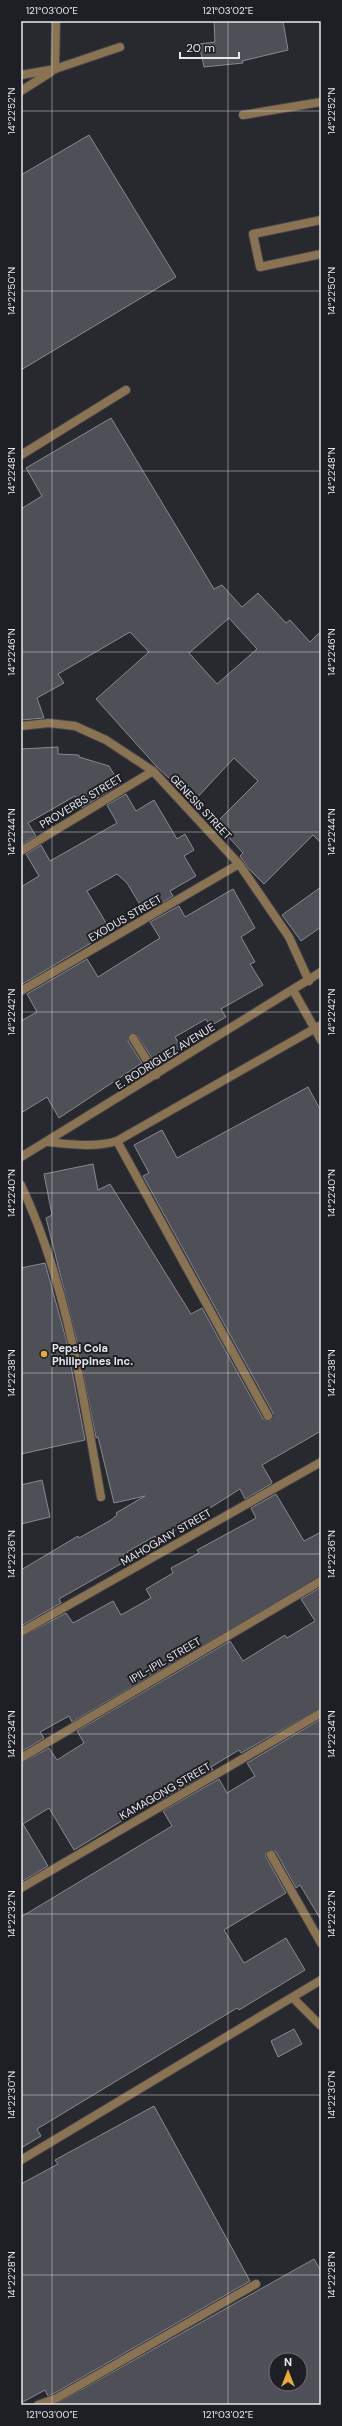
<svg xmlns="http://www.w3.org/2000/svg" width="342" height="2426" viewBox="0 0 342 2426" font-family="'DM Sans',sans-serif">
<style>
.building{fill:#4f5057;stroke:#878890;fill-rule:evenodd}
.lines{fill:none;stroke-linecap:round;stroke-linejoin:round}
.service-casing{stroke:#434349;stroke-width:10}
.minor-casing{stroke:#434349;stroke-width:10}
.tertiary-casing{stroke:#434349;stroke-width:10}
.service{stroke:#8a7353;stroke-width:8}
.minor{stroke:#8a7353;stroke-width:8}
.tertiary{stroke:#8a7353;stroke-width:8}
.ticks{fill:none;stroke:#e8e8ec;stroke-width:1;stroke-opacity:0.45}
.poi-dot{fill:#eba93a;stroke:#1e1f25;stroke-width:1.5}
.labels{text-anchor:middle;dominant-baseline:central;stroke-width:4;stroke-linejoin:round;paint-order:stroke}
.street-label{font-size:11px;fill:#e8e8ec;stroke:#1e1f25}
.poi-label{font-size:11px;font-weight:bold;fill:#e8e8ec;stroke:#1e1f25;text-anchor:start}
.neatline{fill:none;stroke:#e8e8ec;stroke-width:1.5}
.ticks-label{font-size:10px;text-anchor:middle;fill:#e8e8ec}
</style>
<rect width="100%" height="100%" fill="#28282f"/>
<!-- building -->
<g class="building">
<polygon points="214,21 283,21 288,50 242,61 243,63 204,67 199,44 215,42"/>
<polygon points="89,135 176,277 21,370 21,175"/>
<path d="M111 418 214 589 222 585 242 607 258 593 286 623 290 620 310 642 321 631V843L313 835 264 884 248 868 240 856 243 853 216 823 258 781 234 758 194 801 157 767 96 699 149 652 130 632 58 674 64 683 37 698 44 718 21 720V509L42 496 26 468ZM229 618 257 649 217 684 189 653Z"/>
<polygon points="58,747 58,754 79,755 79,757 109,766 120,784 82,808 75,796 28,823 36,836 21,845 21,749"/>
<polygon points="126,794 136,811 154,800 177,839 185,834 194,850 184,856 196,876 170,891 173,896 145,913 127,883 117,874 87,891 111,931 21,985 21,887 39,876 26,854 41,845 50,861 117,823 107,805"/>
<polygon points="321,887 321,927 301,941 282,915"/>
<polygon points="233,889 255,928 241,937 255,962 250,964 263,985 221,1009 226,1017 210,1026 206,1019 175,1037 182,1049 156,1064 137,1035 130,1034 128,1041 142,1063 59,1118 47,1097 21,1113 21,1021 37,1012 27,994 87,959 98,977 160,938 150,922 179,906 185,917"/>
<polygon points="308,1087 321,1111 321,1431 262,1465 272,1482 271,1484 245,1499 240,1489 158,1541 155,1536 127,1552 131,1558 59,1599 61,1603 21,1626 21,1570 78,1536 79,1538 111,1520 117,1515 116,1513 145,1496 114,1503 98,1437 96,1438 76,1337 46,1218 52,1215 44,1174 93,1164 98,1190 110,1184 191,1314 202,1308 263,1419 270,1421 273,1413 143,1176 149,1173 134,1145 162,1130 177,1158"/>
<polygon points="45,1263 66,1339 85,1440 21,1454 21,1268"/>
<polygon points="42,1480 50,1517 21,1524 21,1485"/>
<polygon points="276,1494 304,1541 321,1532 321,1576 72,1722 69,1716 40,1732 44,1738 21,1752 21,1637 66,1613 73,1623 113,1601 121,1615 151,1598 146,1589 173,1573 171,1568 199,1553 197,1550 256,1518 251,1508"/>
<polygon points="321,1587 321,1708 241,1753 239,1750 211,1767 213,1770 157,1802 156,1800 74,1850 49,1808 23,1824 48,1866 21,1882 21,1763 49,1748 57,1760 84,1743 77,1731 230,1641 243,1661 285,1635 287,1638 315,1621 301,1599"/>
<polygon points="321,1719 321,1920 300,1885 296,1888 276,1852 271,1850 266,1853 266,1857 286,1893 224,1930 244,1963 286,1938 305,1970 239,2010 237,2008 37,2129 41,2136 21,2148 21,1917 172,1826 163,1811 219,1779 227,1793 255,1776 247,1763"/>
<polygon points="294,2029 302,2044 278,2057 271,2041"/>
<polygon points="154,2106 250,2281 55,2393 48,2396 45,2390 21,2403 21,2184 58,2164 55,2160"/>
<path d="M314 2259 321 2271V2405H54ZM276 2360H300V2384H276Z"/>
</g>
<g class="lines">
<!-- service casing -->
<g class="service-casing">
<g id="service">
<polyline points="321,220 253,234 260,267 321,254"/>
<polyline points="21,455 126,390"/>
<polyline points="293,990 321,1040"/>
<polyline points="133,1038 156,1075"/>
<polyline points="117,1141 268,1416"/>
<path d="M47 1142C69 1144 95 1148 117 1141L321 1025"/>
<path d="M21 1185C67 1283 82 1391 101 1497"/>
<polyline points="271,1855 321,1943"/>
<polyline points="293,1998 321,2026"/>
<polyline points="38,2405 57,2398 256,2284"/>
</g>
</g>
<!-- minor casing -->
<g class="minor-casing">
<g id="minor">
<polyline points="55,69 56,21"/>
<polyline points="21,75 55,69 120,47"/>
<polyline points="21,91 51,72"/>
<polyline points="243,115 321,102"/>
<polyline points="21,726 49,723 75,726 106,740 153,771 239,864 289,937 309,981"/>
<polyline points="21,851 153,771"/>
<polyline points="21,991 239,864"/>
<polyline points="21,1632 321,1462"/>
<polyline points="21,1758 321,1581"/>
<polyline points="21,1888 321,1713"/>
<polyline points="21,2160 321,1980"/>
</g>
</g>
<!-- tertiary casing -->
<g class="tertiary-casing">
<polyline id="tertiary" points="21,1157 321,972"/>
</g>
<!-- service -->
<use href="#service" class="service"/>
<!-- minor -->
<use href="#minor" class="minor"/>
<!-- tertiary -->
<use href="#tertiary" class="tertiary"/>
</g>
<!-- ticks -->
<path class="ticks" d="M52 21V2405M228 21V2405M21 111H321M21 291H321M21 471H321M21 652H321M21 832H321M21 1012H321M21 1193H321M21 1373H321M21 1554H321M21 1734H321M21 1914H321M21 2095H321M21 2275H321"/>
<!-- markers -->
<circle class="poi-dot" cx="44" cy="1354" r="4"/>
<g class="labels">
<!-- street labels -->
<g class="street-label">
<text transform="translate(81 801) rotate(-31)">PROVERBS STREET</text>
<text transform="translate(201 807) rotate(47)">GENESIS STREET</text>
<text transform="translate(125 918) rotate(-30)">EXODUS STREET</text>
<text transform="translate(165 1056) rotate(-32)">E. RODRIGUEZ AVENUE</text>
<text transform="translate(166 1537) rotate(-30)">MAHOGANY STREET</text>
<text transform="translate(165 1660) rotate(-30)">IPIL-IPIL STREET</text>
<text transform="translate(165 1791) rotate(-30)">KAMAGONG STREET</text>
</g>
<!-- poi labels -->
<g class="poi-label">
<text x="52" y="1348">Pepsi Cola<tspan x="52" dy="13">Philippines Inc.</tspan></text>
</g>
</g>
<!-- border -->
<rect width="342" height="2426" fill="none" stroke="#1e1f25" stroke-width="44"/>
<!-- north arrow -->
<g transform="translate(288 2372)"><circle r="19" fill="#1e1f25" stroke="#6f6f75"/>
<path d="M0-3L7 15L0 10L-7 15Z" fill="#eba93a"/>
<text y="-6" font-size="11" font-weight="bold" text-anchor="middle" fill="#e8e8ec">N</text>
</g>
<!-- scale -->
<path d="M180 52v6h59v-6" fill="none" stroke="#e8e8ec" stroke-width="2"/>
<text x="186" y="52" font-size="12" fill="#e8e8ec" stroke="#1e1f25" stroke-width="3" paint-order="stroke">20 m</text>
<rect x="22" y="22" width="298" height="2382" class="neatline"/>
<g class="ticks-label">
<text x="52" y="14">121°03'00"E</text>
<text x="228" y="14">121°03'02"E</text>
<text transform="translate(11 111) rotate(-90)" y="4">14°22'52"N</text>
<text transform="translate(331 111) rotate(-90)" y="4">14°22'52"N</text>
<text transform="translate(11 291) rotate(-90)" y="4">14°22'50"N</text>
<text transform="translate(331 291) rotate(-90)" y="4">14°22'50"N</text>
<text transform="translate(11 471) rotate(-90)" y="4">14°22'48"N</text>
<text transform="translate(331 471) rotate(-90)" y="4">14°22'48"N</text>
<text transform="translate(11 652) rotate(-90)" y="4">14°22'46"N</text>
<text transform="translate(331 652) rotate(-90)" y="4">14°22'46"N</text>
<text transform="translate(11 832) rotate(-90)" y="4">14°22'44"N</text>
<text transform="translate(331 832) rotate(-90)" y="4">14°22'44"N</text>
<text transform="translate(11 1012) rotate(-90)" y="4">14°22'42"N</text>
<text transform="translate(331 1012) rotate(-90)" y="4">14°22'42"N</text>
<text transform="translate(11 1193) rotate(-90)" y="4">14°22'40"N</text>
<text transform="translate(331 1193) rotate(-90)" y="4">14°22'40"N</text>
<text transform="translate(11 1373) rotate(-90)" y="4">14°22'38"N</text>
<text transform="translate(331 1373) rotate(-90)" y="4">14°22'38"N</text>
<text transform="translate(11 1554) rotate(-90)" y="4">14°22'36"N</text>
<text transform="translate(331 1554) rotate(-90)" y="4">14°22'36"N</text>
<text transform="translate(11 1734) rotate(-90)" y="4">14°22'34"N</text>
<text transform="translate(331 1734) rotate(-90)" y="4">14°22'34"N</text>
<text transform="translate(11 1914) rotate(-90)" y="4">14°22'32"N</text>
<text transform="translate(331 1914) rotate(-90)" y="4">14°22'32"N</text>
<text transform="translate(11 2095) rotate(-90)" y="4">14°22'30"N</text>
<text transform="translate(331 2095) rotate(-90)" y="4">14°22'30"N</text>
<text transform="translate(11 2275) rotate(-90)" y="4">14°22'28"N</text>
<text transform="translate(331 2275) rotate(-90)" y="4">14°22'28"N</text>
<text x="52" y="2418">121°03'00"E</text>
<text x="228" y="2418">121°03'02"E</text>
</g>
</svg>
